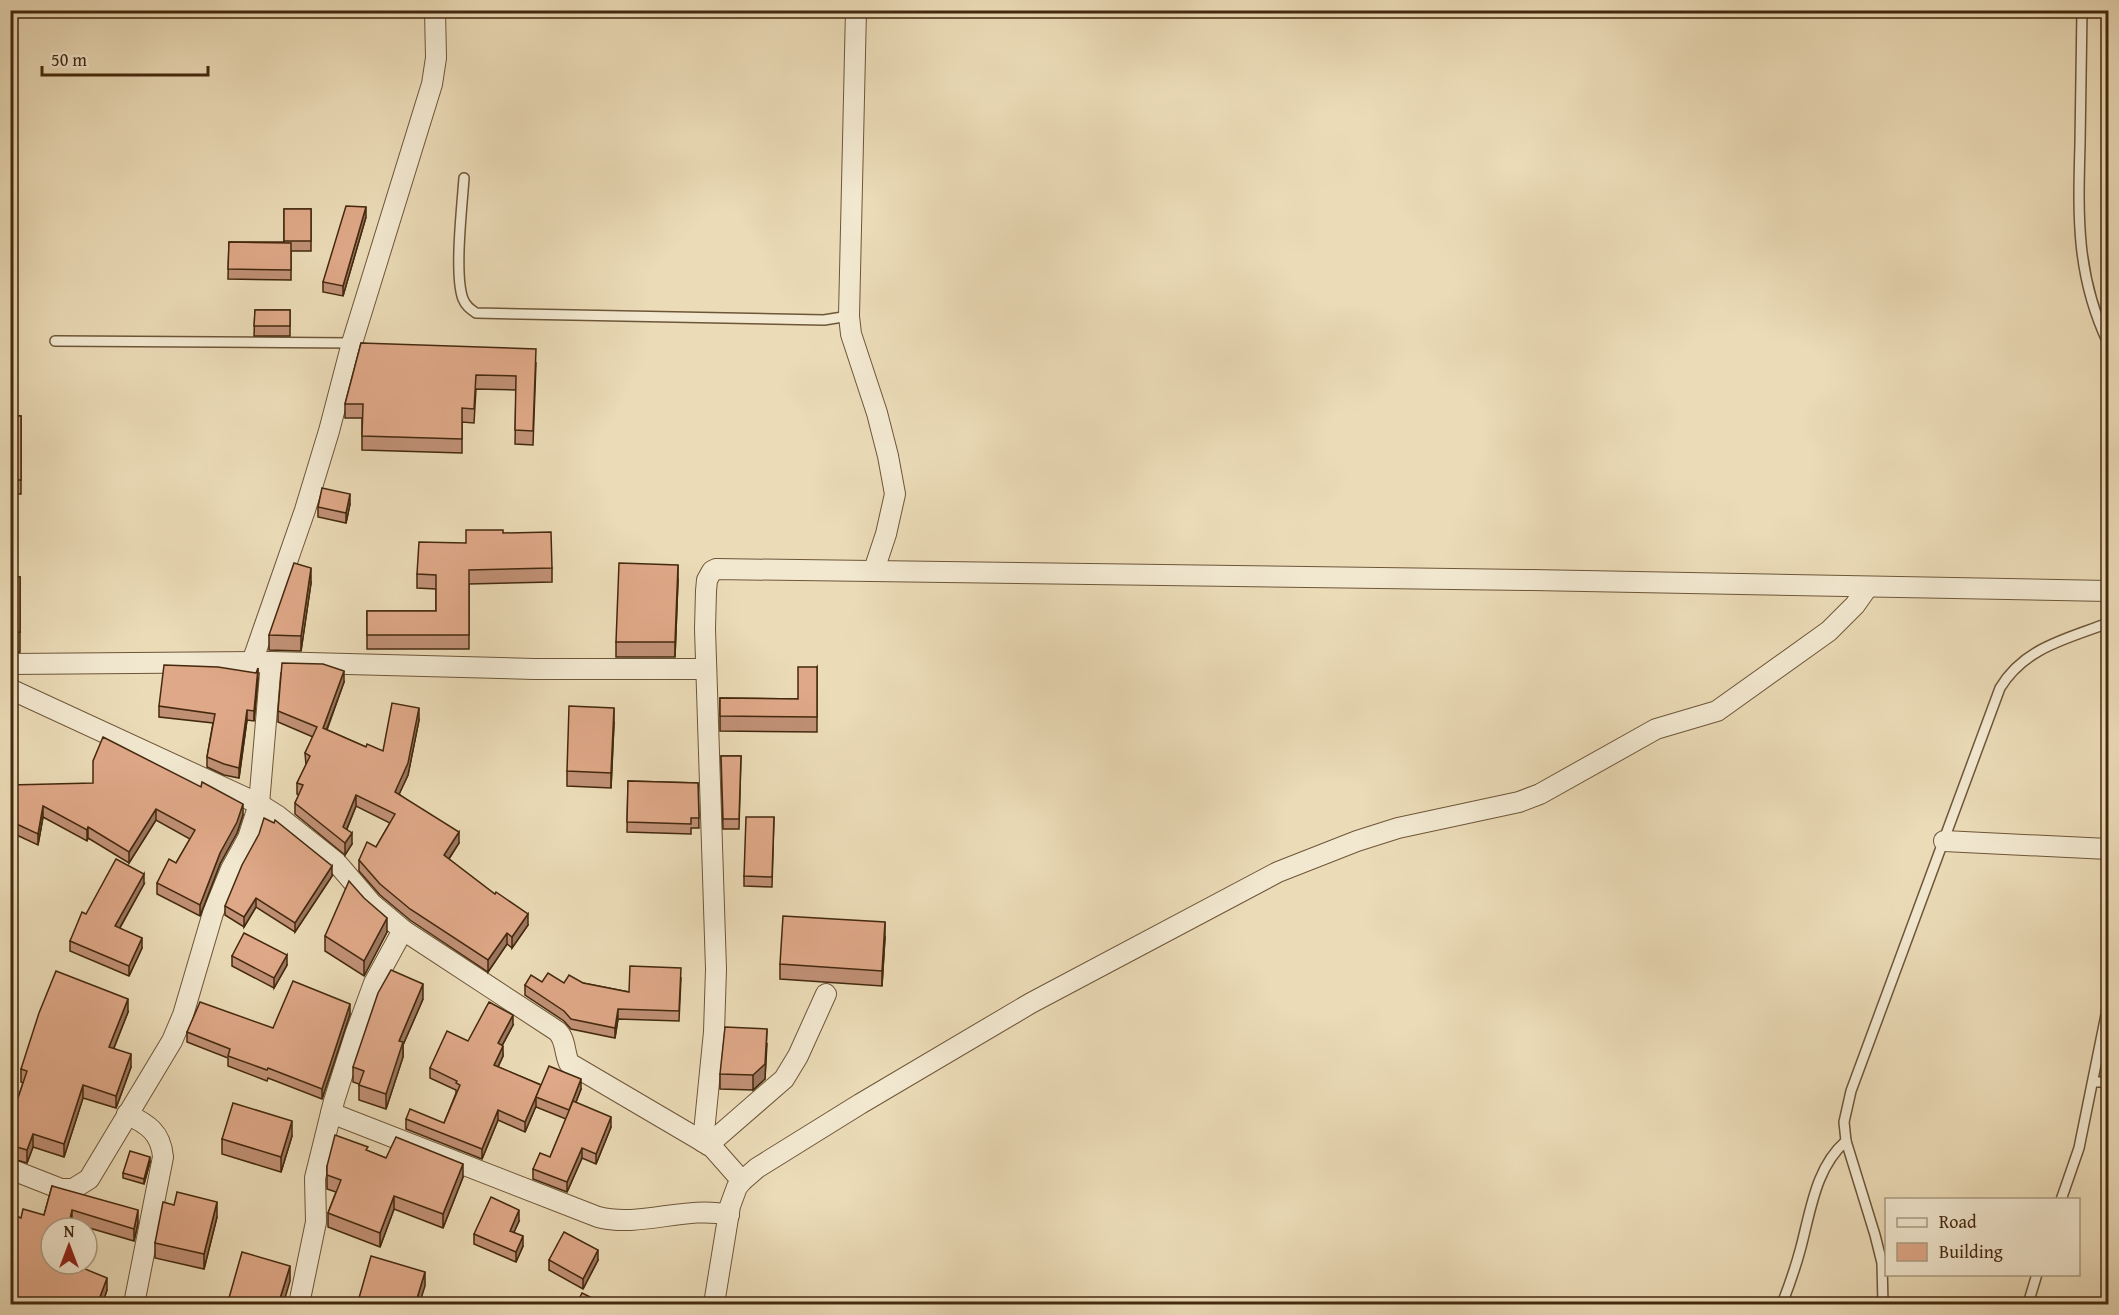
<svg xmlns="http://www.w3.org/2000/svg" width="2119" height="1315" viewBox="0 0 2119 1315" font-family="'Gentium Book Plus',serif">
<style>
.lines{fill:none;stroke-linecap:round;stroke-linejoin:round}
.service-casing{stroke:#6e5638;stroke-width:12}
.minor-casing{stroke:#6e5638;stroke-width:22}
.service{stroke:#f2e8d0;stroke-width:9}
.minor{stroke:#f2e8d0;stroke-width:20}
.wall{fill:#c09075;stroke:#44290e;stroke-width:1.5}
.shaded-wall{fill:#9c765f;stroke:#44290e;stroke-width:1.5}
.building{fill:#dfa888;stroke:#44290e;stroke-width:1.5}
</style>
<rect width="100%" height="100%" fill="#ebdbb7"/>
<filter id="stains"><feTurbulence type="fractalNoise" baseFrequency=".00333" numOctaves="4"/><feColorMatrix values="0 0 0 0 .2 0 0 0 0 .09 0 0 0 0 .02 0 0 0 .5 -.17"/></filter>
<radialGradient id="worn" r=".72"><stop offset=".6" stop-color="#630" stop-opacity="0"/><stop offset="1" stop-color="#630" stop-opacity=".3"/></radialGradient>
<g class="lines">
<!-- service casing -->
<g class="service-casing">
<g id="service">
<path d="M2082 10C2081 55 2081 100 2080 144 2078 217 2076 275 2108 343"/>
<path d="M464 178C462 207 454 275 463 299 466 306 470 309 476 313L824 320 849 316"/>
<polyline points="55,341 352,343"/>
<polyline points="2093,1082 2108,1082"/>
<polyline points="2061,1200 2079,1148 2108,1005"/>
<path d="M1782 1304C1789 1286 1796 1266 1801 1247 1811 1209 1816 1167 1846 1141"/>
<path d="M1883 1304 1882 1263 1875 1235 1846 1141 1844 1122 1851 1091 2000 688C2025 647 2067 639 2108 623"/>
<polyline points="2028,1304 2037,1274"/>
</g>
</g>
<!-- minor casing -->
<g class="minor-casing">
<g id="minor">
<polyline points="856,10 849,316 851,334 877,413 888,456 895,494 886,534 874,570"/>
<polyline points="252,662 305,510 329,431 352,343 432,84 436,58 435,10"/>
<polyline points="10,664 271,662 534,669 705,669"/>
<path d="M10 689 259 804 278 816 336 862 372 904 403 930 557 1031C566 1039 564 1052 569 1063L712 1147 742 1181"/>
<polyline points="1944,841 2108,849"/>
<path d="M331 1113 598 1217C641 1228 686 1205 729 1215"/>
<path d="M127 1114C147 1124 161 1132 163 1157L134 1304"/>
<polyline points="703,1142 714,1032 716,969 705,629 706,591 707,580 712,571 716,569 1532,580 2108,591"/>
<polyline points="708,1145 784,1079 798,1056 826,994"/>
<polyline points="10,1169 61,1189 73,1189 89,1179 172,1041 183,1015 213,913 231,869 248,838 259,804 271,662"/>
<polyline points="299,1304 316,1222 315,1178 334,1101 355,1035 374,983 403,930"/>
<polyline points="714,1304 730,1206 737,1187 742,1181 757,1168 860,1104 1031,1003 1278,872 1357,841 1398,828 1519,802 1540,794 1656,729 1717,711 1829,631 1855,605 1867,588"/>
</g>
</g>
<!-- service -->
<use href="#service" class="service"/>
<!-- minor -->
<use href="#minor" class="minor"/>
</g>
<!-- wall -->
<g class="wall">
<polygon points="284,209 311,209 311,251 291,251 291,280 228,279 229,242 284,242"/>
<polygon points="366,217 343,296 323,292 323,282"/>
<polygon points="255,310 290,310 290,336 254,336"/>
<polygon points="361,343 536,363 533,445 515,444 516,390 476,389 474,423 462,422 462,453 362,450 362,418 345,418 345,404"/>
<rect x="10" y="416" width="11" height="78"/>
<polygon points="350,504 346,523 318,517 318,507"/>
<polygon points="503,533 552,568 552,582 469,584 469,649 367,649 367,611 436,611 436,589 417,588 417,574 466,543"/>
<polygon points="10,577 20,577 20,652 10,653"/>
<polygon points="678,580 675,657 616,657 616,642"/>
<polygon points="311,583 301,651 269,650 269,635"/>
<polygon points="817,667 817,732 720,731 720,698 798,699"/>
<polygon points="258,678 254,721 247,720 239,778 224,775 207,767 207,757 213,723 159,717 159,706"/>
<polygon points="344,682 327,730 366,747 383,751 419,720 408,775 399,794 459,843 449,859 528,925 512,948 507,944 488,972 410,920 380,895 359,871 359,860 376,847 390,823 356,806 347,829 352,844 345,855 295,814 295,803 299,795 297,794 297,783 306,765 305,753 313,737 278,722 278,711"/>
<polygon points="614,723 611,788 567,786 567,771"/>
<polygon points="721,756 741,756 739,829 723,829"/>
<polygon points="628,781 698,783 699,828 691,828 691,834 627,832"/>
<polygon points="10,785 243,815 237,833 220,864 200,916 157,894 157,883 176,863 190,839 156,820 129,863 88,838 87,841 43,817 38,845 10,832"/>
<polygon points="774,817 772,887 744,886 744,876"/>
<polygon points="332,876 295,932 256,907 244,927 225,915 225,906"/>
<polygon points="144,884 120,928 142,948 129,976 70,951 70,941 86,914"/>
<polygon points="387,932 364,976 325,951 325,936"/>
<polygon points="885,937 882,986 780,979 780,964"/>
<polygon points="232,956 287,965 274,988 232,966"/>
<polygon points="681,978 679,1021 618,1019 615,1038 571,1029 564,1021 525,995 525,985 542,982 564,983 583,983 629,992"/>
<polygon points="423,999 403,1045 403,1057 386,1109 359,1100 359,1084 353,1082 353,1067"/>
<polygon points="128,1012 114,1048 131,1067 116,1108 83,1098 64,1157 33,1147 27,1163 10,1158 10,1122 23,1083 21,1082 21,1069"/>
<polygon points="350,1014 322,1099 268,1078 267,1081 228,1066 228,1058 187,1042 187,1032 273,1028"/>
<polygon points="513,1025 502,1046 503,1056 498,1067 541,1085 581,1089 576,1102 611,1127 596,1164 582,1158 567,1192 533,1179 533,1169 550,1157 566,1119 536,1107 536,1106 525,1132 498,1120 482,1159 406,1129 406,1119 444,1123 456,1093 456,1090 430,1078 430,1068 468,1041"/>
<polygon points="767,1044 765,1079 753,1090 720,1089 720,1074"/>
<polygon points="292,1136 281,1172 222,1154 222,1139"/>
<polygon points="368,1151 386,1158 463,1177 443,1228 394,1209 380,1247 328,1227 328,1213 336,1192 327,1189 327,1166"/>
<polygon points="150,1162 144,1184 123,1178 123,1173"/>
<polygon points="52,1186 138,1223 134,1241 72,1223 51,1264 107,1290 102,1305 10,1305 10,1214 21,1218 44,1215"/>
<polygon points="174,1205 217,1217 204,1269 155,1258 155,1243"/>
<polygon points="519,1221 514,1232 523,1246 516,1262 474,1244 474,1234"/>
<polygon points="549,1260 598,1260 583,1289 549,1270"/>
</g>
<!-- shaded-wall -->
<g class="shaded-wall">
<polygon points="366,207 366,217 343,296 343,286"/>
<polygon points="350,494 350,504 346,523 346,513"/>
<polygon points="678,565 678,580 675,657 675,642"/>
<polygon points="311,568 311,583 301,651 301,636"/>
<polygon points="258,668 258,678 254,721 254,711"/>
<polygon points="344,671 344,682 323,739 323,728"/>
<polygon points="419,708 419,720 408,775 395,803 395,792"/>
<polygon points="614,708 614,723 611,788 611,773"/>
<polygon points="247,710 247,720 239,778 239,768"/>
<polygon points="356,795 356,806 343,838 343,827"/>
<polygon points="243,804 243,815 237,833 220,864 200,916 200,905 220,853"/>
<polygon points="43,806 43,817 38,845 38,834"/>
<polygon points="156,809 156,820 129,863 129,852"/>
<polygon points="88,827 88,838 87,841 87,830"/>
<polygon points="459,832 459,843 444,866 444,855"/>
<polygon points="352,833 352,844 345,855 345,843"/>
<polygon points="332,866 332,876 295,932 295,923"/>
<polygon points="144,874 144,884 115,936 115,926"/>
<polygon points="256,898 256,907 244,927 244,917"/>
<polygon points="528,914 528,925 512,948 512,937"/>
<polygon points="387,918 387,932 364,976 364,961"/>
<polygon points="885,922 885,937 882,986 882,971"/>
<polygon points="507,933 507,944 488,972 488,960"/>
<polygon points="142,938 142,948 129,976 129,966"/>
<polygon points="287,955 287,965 274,988 274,978"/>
<polygon points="423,984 423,999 403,1045 403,1057 386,1109 386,1094 399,1041"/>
<polygon points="128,999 128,1012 109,1060 109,1047"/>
<polygon points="350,1004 350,1014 322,1099 322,1089"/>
<polygon points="618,1009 618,1019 615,1038 615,1028"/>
<polygon points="513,1015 513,1025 498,1053 498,1043"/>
<polygon points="767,1029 765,1079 753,1090 753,1075"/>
<polygon points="503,1046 503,1056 494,1075 494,1065"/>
<polygon points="131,1054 131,1067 116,1108 116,1096"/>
<polygon points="581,1079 581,1089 569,1120 569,1110"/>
<polygon points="83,1085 83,1098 64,1157 64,1144"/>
<polygon points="541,1085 536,1097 536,1106 525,1132 525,1122"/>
<polygon points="498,1110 498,1120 482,1159 482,1149"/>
<polygon points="611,1117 611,1127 596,1164 596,1154"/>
<polygon points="292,1121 292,1136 281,1172 281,1157"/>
<polygon points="33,1134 33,1147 27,1163 27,1150"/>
<polygon points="582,1148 582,1158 567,1192 567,1182"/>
<polygon points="150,1157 150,1162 144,1184 144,1179"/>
<polygon points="463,1164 463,1177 443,1228 443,1214"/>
<polygon points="394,1196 394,1209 380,1247 380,1233"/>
<polygon points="217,1202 217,1217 204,1269 204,1254"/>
<polygon points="72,1210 72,1223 71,1228 68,1228"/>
<polygon points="138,1210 138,1223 134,1241 134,1229"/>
<polygon points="519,1210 519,1221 510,1241 510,1231"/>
<polygon points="523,1236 523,1246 516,1262 516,1252"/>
<polygon points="598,1250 598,1260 583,1289 583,1279"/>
<polygon points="290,1266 290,1281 283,1305 278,1305"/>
<polygon points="425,1272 425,1286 419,1305 415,1305"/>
<polygon points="107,1278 107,1290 102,1305 97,1305"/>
</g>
<!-- building -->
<g class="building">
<polygon points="346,206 366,207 343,286 323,282"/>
<rect x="284" y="209" width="27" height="32"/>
<polygon points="229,242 291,243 291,270 228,269"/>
<polygon points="255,310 290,310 290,326 254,326"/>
<polygon points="361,343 536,349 533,431 515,430 516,376 476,375 474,409 462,408 462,439 362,436 363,404 345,404"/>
<rect x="10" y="416" width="11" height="64"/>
<polygon points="322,488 350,494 346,513 318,507"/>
<polygon points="466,530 503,530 503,533 551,532 552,568 469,570 469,635 367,635 367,611 436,611 436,575 417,574 419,542 466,543"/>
<polygon points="294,563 311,568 301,636 269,635"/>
<polygon points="619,563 678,565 675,642 616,642"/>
<polygon points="10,577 20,577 20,632 10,633"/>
<polygon points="282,663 323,664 344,671 323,728 366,747 367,744 383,751 392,703 419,708 408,763 395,792 459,832 444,855 495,894 496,892 528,914 512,937 507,933 488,960 410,909 380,884 359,860 367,842 376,847 395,814 356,795 343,827 352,833 345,843 295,803 303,785 297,783 310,756 305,753 317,727 278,711"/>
<polygon points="164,665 218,667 256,673 258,668 254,711 247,710 239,768 224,764 207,757 215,714 159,706"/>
<polygon points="798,667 817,667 817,717 720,716 720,698 798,699"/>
<polygon points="569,706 614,708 611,773 567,771"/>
<polygon points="103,737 201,787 202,782 243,804 237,822 220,853 200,905 157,883 169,859 176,863 195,830 156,809 129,852 88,827 87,830 43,806 38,834 10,821 10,785 93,783 93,761"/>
<polygon points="721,756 741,756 739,819 723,819"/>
<polygon points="628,781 698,783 699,818 691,818 691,824 627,822"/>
<polygon points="746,817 774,817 772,877 744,876"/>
<polygon points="264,818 274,823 275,820 332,866 295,923 256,898 244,917 225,906 242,865 259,834"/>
<polygon points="116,859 144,874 115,926 142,938 129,966 70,941 82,912 86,914"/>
<polygon points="349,881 364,898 387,918 364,961 325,936"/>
<polygon points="783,916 885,922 882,971 780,964"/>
<polygon points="244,933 287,955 274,978 232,956"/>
<polygon points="630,966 681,968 679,1011 618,1009 615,1028 571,1019 564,1011 525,985 531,975 542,982 548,973 564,983 569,975 583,983 629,992"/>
<polygon points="391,970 423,984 399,1041 403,1042 386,1094 359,1085 364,1071 353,1067 378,993"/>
<polygon points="56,971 128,999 109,1047 131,1054 116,1096 83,1085 64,1144 33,1134 27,1150 10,1145 10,1122 27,1071 21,1069 39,1013"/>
<polygon points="293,981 350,1004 322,1089 268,1068 267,1070 228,1056 230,1049 187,1032 200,1002 273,1028"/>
<polygon points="489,1002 513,1015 498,1043 503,1046 494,1065 541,1085 525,1122 498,1110 482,1149 406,1119 410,1109 444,1123 460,1085 456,1083 457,1081 430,1068 447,1031 468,1041"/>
<polygon points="725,1027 767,1029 765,1064 753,1075 720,1074"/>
<polygon points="549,1066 581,1079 569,1110 536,1097"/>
<polygon points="573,1101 611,1117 596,1154 582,1148 567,1182 533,1169 540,1153 550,1157"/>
<polygon points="233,1103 292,1121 281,1157 222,1139"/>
<polygon points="335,1135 368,1147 366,1150 386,1158 396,1137 463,1164 443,1214 394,1196 380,1233 328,1213 341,1180 327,1175 327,1166"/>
<polygon points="130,1151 150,1157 144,1179 123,1173"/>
<polygon points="52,1186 138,1210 134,1229 72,1210 68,1228 51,1228 51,1264 73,1264 107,1278 97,1305 53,1305 40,1299 37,1305 10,1305 10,1264 15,1255 10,1253 10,1214 21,1218 23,1209 44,1215"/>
<polygon points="177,1192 217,1202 204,1254 155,1243 163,1202 174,1205"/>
<polygon points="491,1197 519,1210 510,1231 523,1236 516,1252 474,1234"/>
<polygon points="564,1232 598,1250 583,1279 549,1260"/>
<polygon points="242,1252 290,1266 278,1305 227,1305"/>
<polygon points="371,1256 425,1272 415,1305 357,1305"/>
<polygon points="582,1293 606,1305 576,1305"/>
</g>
<!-- margin -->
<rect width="2119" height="1315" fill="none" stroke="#ebdbb7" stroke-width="36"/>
<rect x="12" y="12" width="2095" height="1291" fill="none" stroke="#44290e" stroke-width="3"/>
<rect x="18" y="18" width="2083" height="1279" fill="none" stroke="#44290e" stroke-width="1.5"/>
<!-- legend -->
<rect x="1885" y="1198" width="195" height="78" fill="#f2e8d0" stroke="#ac9c82" stroke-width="1.5"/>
<rect x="1897" y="1218" width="30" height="9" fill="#f2e8d0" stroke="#ac9c82" stroke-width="1.5"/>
<text x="1939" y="1228" font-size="18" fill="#44290e">Road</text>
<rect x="1897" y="1243" width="30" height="18" fill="#dfa888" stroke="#ac9c82" stroke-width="1.5"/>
<text x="1939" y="1258" font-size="18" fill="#44290e">Building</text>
<!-- north arrow -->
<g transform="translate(69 1246)"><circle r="28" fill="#f2e8d0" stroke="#ac9c82" stroke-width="1.5"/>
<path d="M0-4.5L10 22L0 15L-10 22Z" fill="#8f2418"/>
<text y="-9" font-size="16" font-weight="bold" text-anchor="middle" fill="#44290e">N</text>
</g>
<!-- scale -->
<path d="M42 66v9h166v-9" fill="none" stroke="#44290e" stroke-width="3"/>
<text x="51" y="66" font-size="18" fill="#44290e" stroke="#f2e8d0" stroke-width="4.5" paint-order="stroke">50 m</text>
<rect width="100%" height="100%" filter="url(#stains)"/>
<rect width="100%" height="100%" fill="url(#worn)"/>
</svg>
